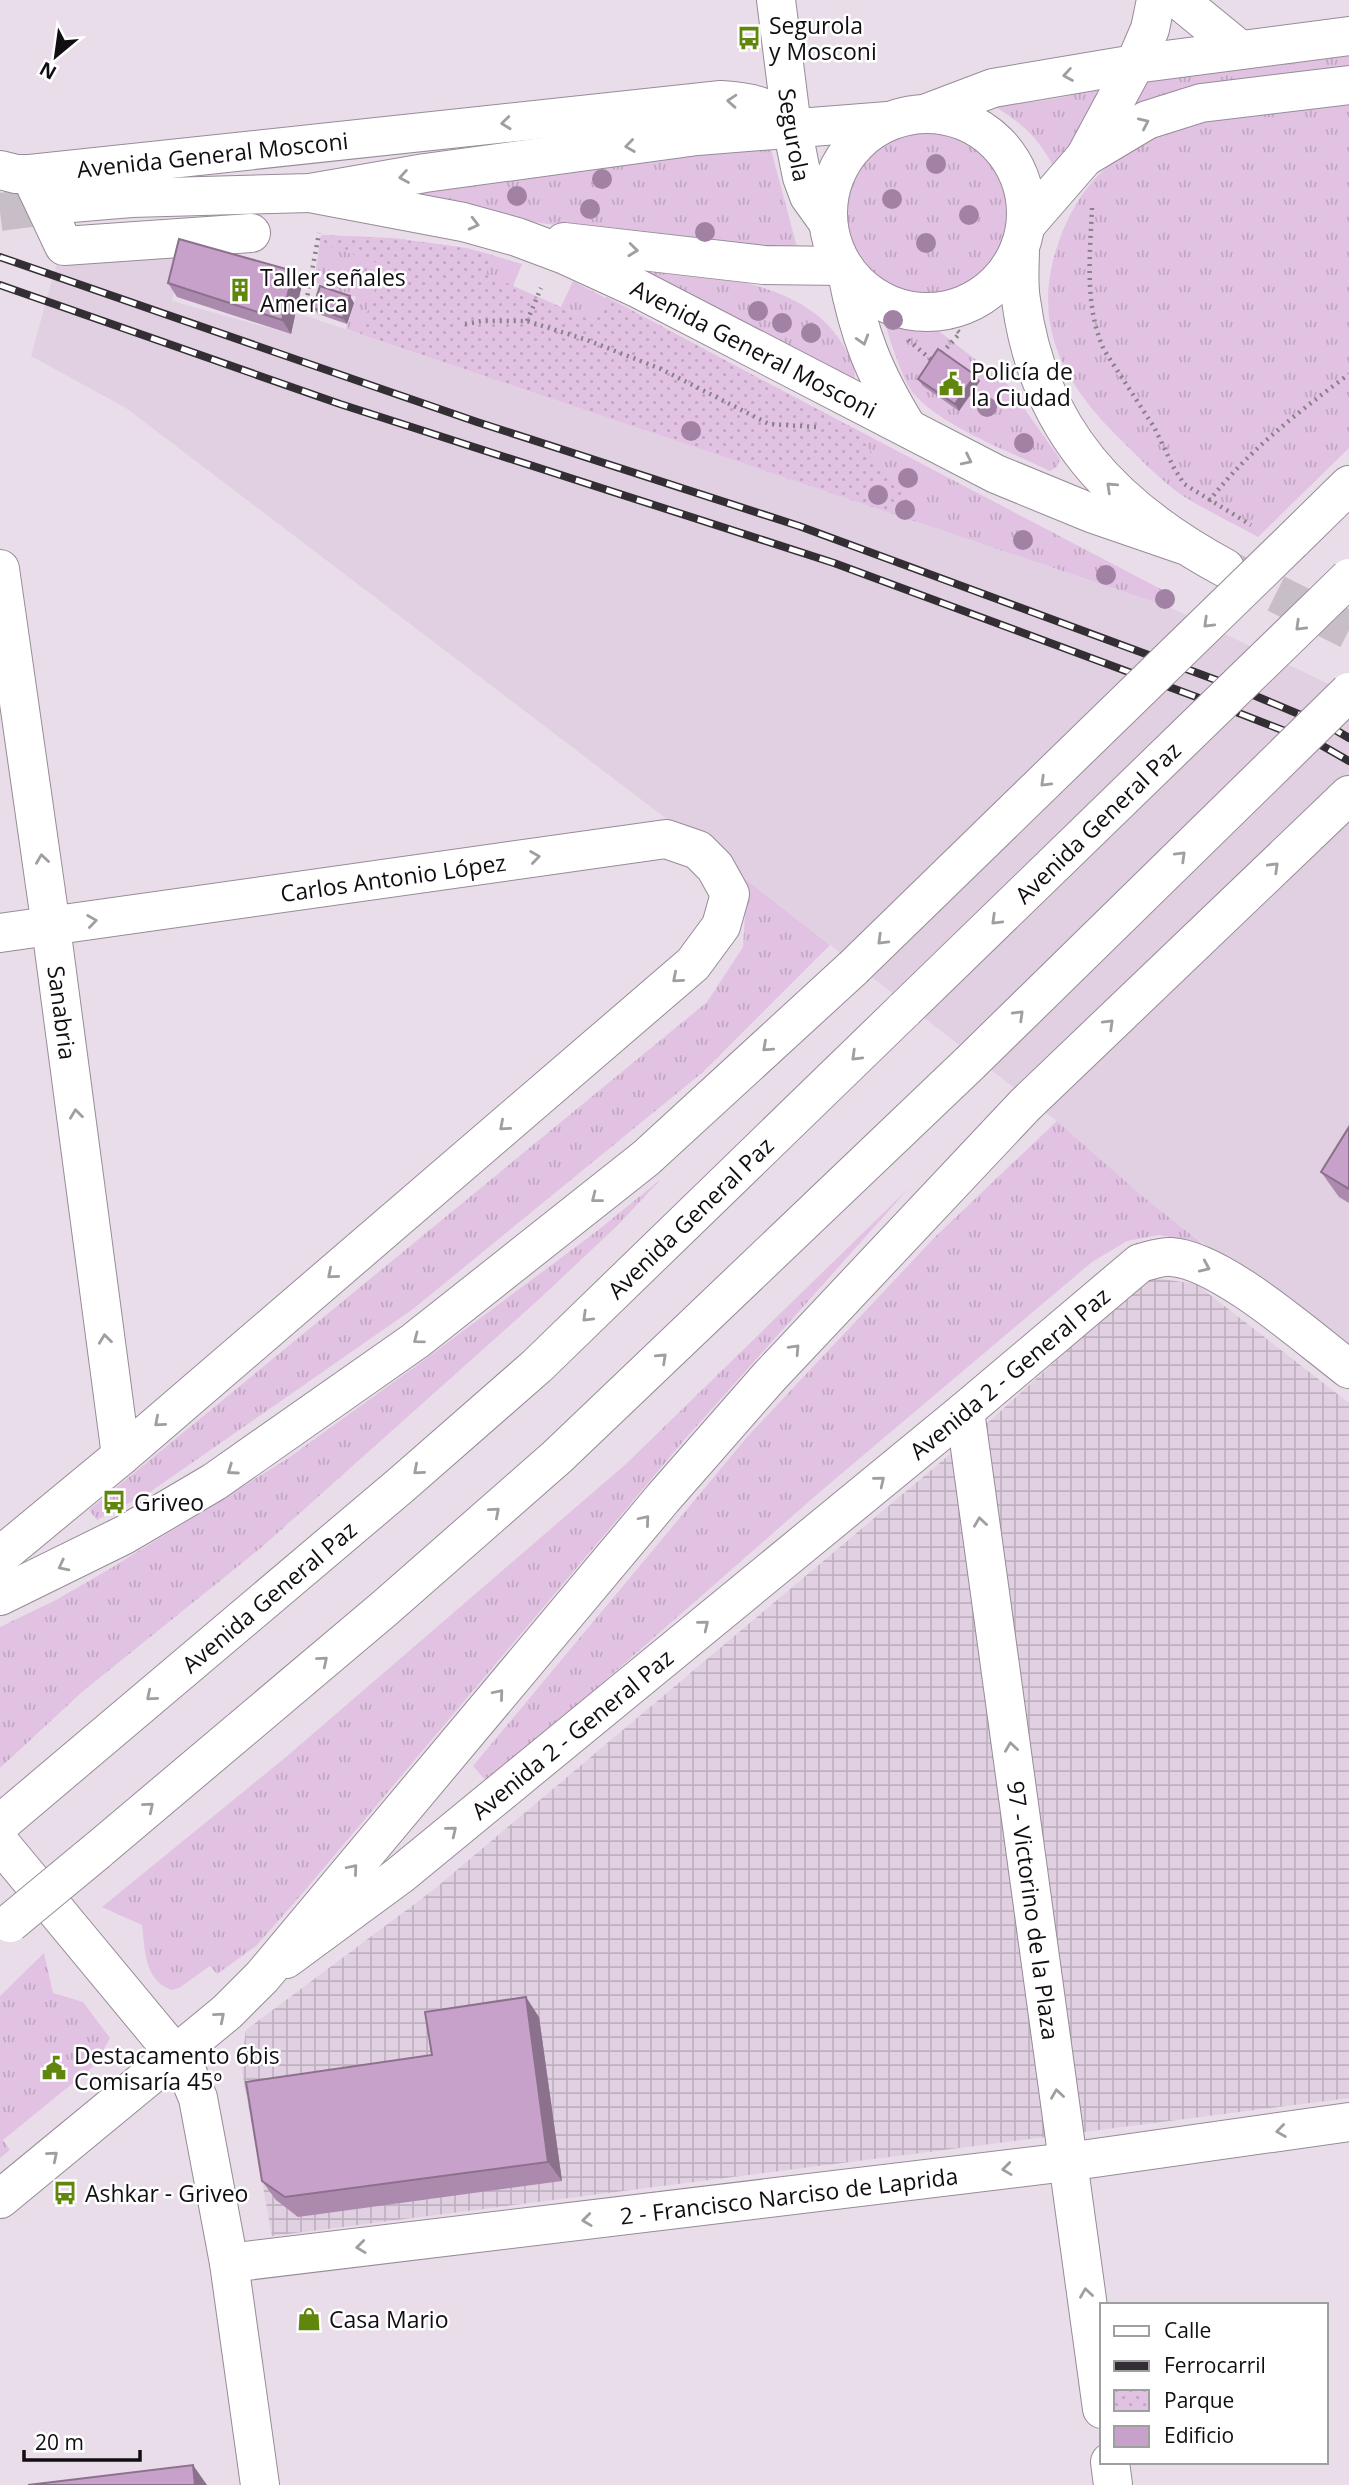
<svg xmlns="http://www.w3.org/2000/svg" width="1349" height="2485" viewBox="0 0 1349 2485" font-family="'Open Sans',sans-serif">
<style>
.built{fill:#e0d0e1}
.industrial{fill:url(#industrial-grid)}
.grass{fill:url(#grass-tufts)}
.park{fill:url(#park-dots)}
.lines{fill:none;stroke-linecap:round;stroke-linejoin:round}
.secondary-tunnel{stroke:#c8bec8;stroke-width:38;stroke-dasharray:38 19;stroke-linecap:butt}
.minor-casing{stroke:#968c97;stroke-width:40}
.tertiary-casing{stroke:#968c97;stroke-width:40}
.secondary-casing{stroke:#968c97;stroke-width:40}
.motorway-casing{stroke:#968c97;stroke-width:40}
.path{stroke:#888189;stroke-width:4.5;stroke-dasharray:2 5;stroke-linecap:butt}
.minor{stroke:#fff;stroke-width:38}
.tertiary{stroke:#fff;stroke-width:38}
.secondary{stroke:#fff;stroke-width:38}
.motorway{stroke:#fff;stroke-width:38}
.rail-casing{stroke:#322e33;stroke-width:8}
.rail{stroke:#fff;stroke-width:5;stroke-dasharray:16;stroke-linecap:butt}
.tertiary-bridge-casing{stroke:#968c97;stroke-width:40;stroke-linecap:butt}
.motorway-bridge-casing{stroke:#968c97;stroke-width:40;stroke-linecap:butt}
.tertiary-bridge{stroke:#fff;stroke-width:38}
.motorway-bridge{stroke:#fff;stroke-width:38}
.tree{fill:#a282a4}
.wall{fill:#ac8aae}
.shaded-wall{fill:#8c718d}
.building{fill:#c8a1ca;stroke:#8c718d;stroke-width:2}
.oneway{stroke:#a09fa0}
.labels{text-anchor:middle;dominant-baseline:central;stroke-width:5;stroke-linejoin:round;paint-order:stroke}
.poi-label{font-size:23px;fill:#110e12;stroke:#fff;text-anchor:start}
.street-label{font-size:23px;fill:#110e12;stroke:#fff}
</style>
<defs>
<pattern id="industrial-grid" width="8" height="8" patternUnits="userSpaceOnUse" patternTransform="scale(1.75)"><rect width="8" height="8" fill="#e0d0e1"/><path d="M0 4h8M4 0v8" fill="none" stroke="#bfb1c0"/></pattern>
<pattern id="grass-tufts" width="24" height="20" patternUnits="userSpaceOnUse" patternTransform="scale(1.75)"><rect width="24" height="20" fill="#e2c2e3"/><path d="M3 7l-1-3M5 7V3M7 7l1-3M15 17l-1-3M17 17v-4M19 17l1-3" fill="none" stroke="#c1a6c2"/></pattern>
<pattern id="park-dots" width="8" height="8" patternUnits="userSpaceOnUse" patternTransform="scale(1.75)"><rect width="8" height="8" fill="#e2c2e3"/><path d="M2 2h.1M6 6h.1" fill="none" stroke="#c1a6c2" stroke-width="1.8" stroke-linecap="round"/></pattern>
</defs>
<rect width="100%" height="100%" fill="#e8dde8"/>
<!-- built -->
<polygon class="built" points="185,248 172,301 291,334 297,313 1169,607 1349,694 1349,1355 1142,1196 1057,1121 734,870 126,408 31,356 59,255"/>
<!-- industrial -->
<polygon class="industrial" points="1148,1277 1196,1284 1349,1403 1349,2098 272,2236 241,2066 246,2030 432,1891 993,1418"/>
<!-- grass -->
<g class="grass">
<polygon points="1349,56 1349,69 1126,112 1142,81"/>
<path d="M1106 84 1058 175C1039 138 1026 126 991 104 1032 104 1067 99 1106 84Z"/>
<path d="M1349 101V448L1258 537C1233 523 1207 511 1183 496 1162 481 1142 461 1124 443 1064 385 1029 325 1059 241 1079 185 1113 154 1166 130 1178 124 1194 123 1207 121 1254 111 1302 107 1349 101Z"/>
<circle cx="927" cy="213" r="87"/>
<polygon points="768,138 799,255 642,238 428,206 418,194 419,192"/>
<polygon points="321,235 393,238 467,248 522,264 513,286 485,274 836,428 561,307 573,281 1174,596 1169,607 346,329 356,297 314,282"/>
<path d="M633 267C704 276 808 277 846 350 851 359 857 369 854 380Z"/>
<path d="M880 307 922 318 1007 384 1060 459 1057 467 1050 471C1009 451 942 427 913 393 900 376 887 329 880 307Z"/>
<polygon points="734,870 830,945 703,1072 413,1309 150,1492 97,1520 89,1510 707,1002 743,947 745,915"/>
<polygon points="1057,1121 1142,1196 1202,1243 1159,1235 1127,1241 1092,1262 821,1491 488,1783 473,1766 748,1436 935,1237"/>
<polygon points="660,1180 617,1226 536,1302 263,1546 82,1692 0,1768 0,1627 56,1600 113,1567 287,1459 420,1363 597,1231"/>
<path d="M909 1188 685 1439 301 1895 256 1946 217 1974 210 1966 179 1988 172 1990C144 1981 145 1949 142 1925L102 1907 286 1757 626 1464Z"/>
<polygon points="44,1953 53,1993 83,2002 110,2038 95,2065 3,2140 10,2150 0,2158 0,1996"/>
</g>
<!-- park -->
<path class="park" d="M321 235C379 238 437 240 493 255L486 274 595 322 607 297 854 429 926 525 360 334 383 265 320 243Z"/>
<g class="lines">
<!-- secondary-tunnel -->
<g class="secondary-tunnel">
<polyline points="0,212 71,203"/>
<polyline points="1225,568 1349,630"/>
</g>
<!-- minor casing -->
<g class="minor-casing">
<g id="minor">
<path id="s1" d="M0 170 16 174H30L721 100C753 102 769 106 792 127"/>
<polyline points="30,174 64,246 251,233"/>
<path id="s2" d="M0 569 51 927 121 1456"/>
<path id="s3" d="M0 933 666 839 698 850 715 867 730 894 721 926 693 964 121 1456 0 1556"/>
<path id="s4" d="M965 1411 1102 2409"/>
<path id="s5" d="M286 1959 400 1875 965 1411 1140 1263C1149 1261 1162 1256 1171 1257 1221 1260 1308 1338 1349 1369"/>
<path id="s6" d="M229 2263 1067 2162 1349 2122"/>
<polyline points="1110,2462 1113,2485"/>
</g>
</g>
<!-- tertiary casing -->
<g class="tertiary-casing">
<g id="tertiary">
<path id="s7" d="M776 0 792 127 802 177 809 196 827 221"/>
<polyline points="1179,0 1240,50"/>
<polyline points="1135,64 1150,29 1156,0"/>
<polyline points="927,113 993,88 1135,64 1349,36"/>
<polyline points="1292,541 1349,485"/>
<polyline points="0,1596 124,1535 214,1482 415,1341 646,1158 853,968"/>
<polyline points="0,1843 175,2054 188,2074 198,2098 229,2263 260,2485"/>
<polyline points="0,2199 227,2012 262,1977 663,1498 769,1377 1025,1105 1349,795"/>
</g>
</g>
<!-- secondary casing -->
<g class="secondary-casing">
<g id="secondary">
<circle cx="927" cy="213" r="99"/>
<polyline points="1085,157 1147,120 1201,103 1349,85"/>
<path id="s8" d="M310 193 463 222 517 237 565 255 637 288 996 474 1091 513 1184 545"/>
<polyline points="71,203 131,198 310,193 425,173 697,136 888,121"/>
<polyline points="1026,225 1085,157 1135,64"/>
<polyline points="564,242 764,265 842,266"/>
<path d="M1020 247C1020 265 1018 283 1021 300 1038 430 1114 508 1225 568"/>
<path d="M847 273C859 336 874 373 907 427"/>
</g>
</g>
<!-- motorway casing -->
<g class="motorway-casing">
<g id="motorway">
<path id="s9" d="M0 1824 401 1485 537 1366 905 1009"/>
<polyline points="97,1851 385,1608 557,1457 970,1063"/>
</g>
</g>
<!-- path -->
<g class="path">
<path d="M1092 208C1090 255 1084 305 1104 350L1154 427 1174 468 1184 484 1251 525"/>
<polyline points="305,309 319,233"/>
<polyline points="937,312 960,333 941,354"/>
<polyline points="527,321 541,288"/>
<polyline points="465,324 482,321 527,321 587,340 661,369 769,424 817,427"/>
<polyline points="908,340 934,362 935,361"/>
<path d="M1209 501C1251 448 1296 414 1349 374"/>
</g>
<!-- minor -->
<use href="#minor" class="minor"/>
<!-- tertiary -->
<use href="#tertiary" class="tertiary"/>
<!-- secondary -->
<use href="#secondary" class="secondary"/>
<!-- motorway -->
<use href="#motorway" class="motorway"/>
<!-- rail casing -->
<g class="rail-casing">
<g id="rail">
<polyline points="0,257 477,422 799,526 1227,684 1332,728 1349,738"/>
<polyline points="0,285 340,404 834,563 1218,705 1321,745 1349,761"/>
</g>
</g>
<!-- rail -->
<use href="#rail" class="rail"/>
<!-- tertiary-bridge casing -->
<g class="tertiary-bridge-casing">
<polyline id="tertiary-bridge" points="853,968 1292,541"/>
</g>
<!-- motorway-bridge casing -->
<g class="motorway-bridge-casing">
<g id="motorway-bridge">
<path id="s10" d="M905 1009 1349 578"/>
<polyline points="970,1063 1349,692"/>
<polyline points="10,1923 97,1851"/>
</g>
</g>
<!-- tertiary-bridge -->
<use href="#tertiary-bridge" class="tertiary-bridge"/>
<!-- motorway-bridge -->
<use href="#motorway-bridge" class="motorway-bridge"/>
</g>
<!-- trees -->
<g class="tree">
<circle cx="936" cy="164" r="10"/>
<circle cx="602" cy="179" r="10"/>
<circle cx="517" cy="196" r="10"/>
<circle cx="892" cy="199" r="10"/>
<circle cx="590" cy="209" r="10"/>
<circle cx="969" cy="215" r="10"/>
<circle cx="705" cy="232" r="10"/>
<circle cx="926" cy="243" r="10"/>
<circle cx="758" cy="311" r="10"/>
<circle cx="893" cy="320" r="10"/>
<circle cx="782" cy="323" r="10"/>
<circle cx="811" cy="333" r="10"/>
<circle cx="987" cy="407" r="10"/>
<circle cx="691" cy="431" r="10"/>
<circle cx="1024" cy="443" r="10"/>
<circle cx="908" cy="478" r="10"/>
<circle cx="878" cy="495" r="10"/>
<circle cx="905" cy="510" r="10"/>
<circle cx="1023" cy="540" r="10"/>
<circle cx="1106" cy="575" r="10"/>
<circle cx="1165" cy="599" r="10"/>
</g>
<!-- wall -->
<g class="wall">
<polygon points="168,283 302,284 291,334 177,297"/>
<polygon points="354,303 347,324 318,314 313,308"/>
<polygon points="918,379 980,381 959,411 923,386"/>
<polygon points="1349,1127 1349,1203 1339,1197 1321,1172"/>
<polygon points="539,2017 562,2181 298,2217 276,2200 262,2181 432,2055"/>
</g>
<!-- shaded-wall -->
<g class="shaded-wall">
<polygon points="293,271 302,284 291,334 282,320"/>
<polygon points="350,296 354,303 347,324 343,318"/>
<polygon points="975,375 980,381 959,411 955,404"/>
<polygon points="526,1997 539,2017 562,2181 548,2162"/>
<polygon points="193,2465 207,2485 195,2485"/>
</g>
<!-- building -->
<g class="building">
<polygon points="179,239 293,271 282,320 168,283"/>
<polygon points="320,286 350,296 343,318 313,308"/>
<polygon points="938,349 975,375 955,404 918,379"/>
<polygon points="1349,1127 1349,1189 1321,1172"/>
<polygon points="526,1997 548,2162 285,2197 262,2181 246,2082 432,2055 425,2012"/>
<polygon points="193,2465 195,2485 28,2485"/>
</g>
<!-- one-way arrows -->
<defs><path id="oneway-chevron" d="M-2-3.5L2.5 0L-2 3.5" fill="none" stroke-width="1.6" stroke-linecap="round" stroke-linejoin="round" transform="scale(1.75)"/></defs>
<g class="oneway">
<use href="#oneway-chevron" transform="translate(1068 75) rotate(170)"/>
<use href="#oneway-chevron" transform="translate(732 101) rotate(-176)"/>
<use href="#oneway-chevron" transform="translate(506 123) rotate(174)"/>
<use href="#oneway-chevron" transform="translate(1144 123) rotate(-25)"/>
<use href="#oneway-chevron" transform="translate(630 146) rotate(172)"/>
<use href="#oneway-chevron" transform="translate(404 177) rotate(170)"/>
<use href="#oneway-chevron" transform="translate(474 224) rotate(14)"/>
<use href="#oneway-chevron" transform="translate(633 250) rotate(6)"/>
<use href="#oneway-chevron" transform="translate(863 340) rotate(73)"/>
<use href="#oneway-chevron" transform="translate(967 460) rotate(26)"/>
<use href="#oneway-chevron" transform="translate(1111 487) rotate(-137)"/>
<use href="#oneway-chevron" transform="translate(1208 623) rotate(136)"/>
<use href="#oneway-chevron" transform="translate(1300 626) rotate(136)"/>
<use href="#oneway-chevron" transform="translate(1045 782) rotate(136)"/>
<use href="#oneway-chevron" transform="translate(1181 856) rotate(-44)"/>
<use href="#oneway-chevron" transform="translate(535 857) rotate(-8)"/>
<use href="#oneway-chevron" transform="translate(42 859) rotate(-98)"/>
<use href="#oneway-chevron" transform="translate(1274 867) rotate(-44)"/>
<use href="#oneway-chevron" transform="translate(996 920) rotate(136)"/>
<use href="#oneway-chevron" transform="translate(92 921) rotate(-8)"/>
<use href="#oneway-chevron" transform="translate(882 940) rotate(136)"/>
<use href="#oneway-chevron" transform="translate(677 978) rotate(139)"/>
<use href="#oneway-chevron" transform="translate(1019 1015) rotate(-44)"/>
<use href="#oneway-chevron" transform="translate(1109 1024) rotate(-44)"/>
<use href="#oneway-chevron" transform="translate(767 1047) rotate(138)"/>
<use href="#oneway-chevron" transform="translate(856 1056) rotate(136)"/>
<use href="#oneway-chevron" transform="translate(76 1114) rotate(-97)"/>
<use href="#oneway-chevron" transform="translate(504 1126) rotate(139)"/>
<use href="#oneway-chevron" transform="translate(596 1198) rotate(142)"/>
<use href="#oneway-chevron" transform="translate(1205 1267) rotate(24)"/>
<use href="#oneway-chevron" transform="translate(332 1274) rotate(139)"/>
<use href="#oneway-chevron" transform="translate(587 1317) rotate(136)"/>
<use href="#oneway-chevron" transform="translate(105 1339) rotate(-97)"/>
<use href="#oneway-chevron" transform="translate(418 1339) rotate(143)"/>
<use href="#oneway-chevron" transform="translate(795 1349) rotate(-47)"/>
<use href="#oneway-chevron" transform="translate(662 1358) rotate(-43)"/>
<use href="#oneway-chevron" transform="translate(159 1422) rotate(139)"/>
<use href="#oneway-chevron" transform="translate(232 1470) rotate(145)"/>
<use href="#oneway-chevron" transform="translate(418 1470) rotate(139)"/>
<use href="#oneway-chevron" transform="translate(880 1481) rotate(-39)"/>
<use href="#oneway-chevron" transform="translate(495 1512) rotate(-41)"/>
<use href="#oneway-chevron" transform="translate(645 1520) rotate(-50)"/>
<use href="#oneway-chevron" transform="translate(980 1522) rotate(-98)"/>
<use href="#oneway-chevron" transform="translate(63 1566) rotate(153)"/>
<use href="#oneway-chevron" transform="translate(704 1625) rotate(-39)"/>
<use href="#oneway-chevron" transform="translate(323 1661) rotate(-40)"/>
<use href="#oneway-chevron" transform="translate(499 1694) rotate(-50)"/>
<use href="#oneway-chevron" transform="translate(151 1696) rotate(140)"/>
<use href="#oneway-chevron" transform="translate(1011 1747) rotate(-98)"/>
<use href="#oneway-chevron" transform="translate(149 1807) rotate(-40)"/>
<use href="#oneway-chevron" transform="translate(452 1831) rotate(-39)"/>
<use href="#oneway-chevron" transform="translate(353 1869) rotate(-50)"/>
<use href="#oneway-chevron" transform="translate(220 2017) rotate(-40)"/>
<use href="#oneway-chevron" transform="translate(1057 2094) rotate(-98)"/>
<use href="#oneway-chevron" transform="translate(1281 2131) rotate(172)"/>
<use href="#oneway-chevron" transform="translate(53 2156) rotate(-40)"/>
<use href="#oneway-chevron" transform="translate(1007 2169) rotate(173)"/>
<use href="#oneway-chevron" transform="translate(587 2220) rotate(173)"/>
<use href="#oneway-chevron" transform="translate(361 2247) rotate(173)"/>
<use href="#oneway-chevron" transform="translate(1086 2293) rotate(-98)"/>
</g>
<!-- icons -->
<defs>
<g id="bus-bare" transform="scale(1.89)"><path d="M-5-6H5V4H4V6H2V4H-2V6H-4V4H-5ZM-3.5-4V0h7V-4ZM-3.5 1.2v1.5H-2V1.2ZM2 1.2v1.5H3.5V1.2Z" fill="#60860c" stroke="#fff" stroke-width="2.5" paint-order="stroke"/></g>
<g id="building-bare" transform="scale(1.89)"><path d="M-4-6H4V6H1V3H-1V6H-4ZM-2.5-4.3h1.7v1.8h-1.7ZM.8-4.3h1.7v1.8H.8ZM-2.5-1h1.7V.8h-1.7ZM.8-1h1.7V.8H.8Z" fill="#60860c" stroke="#fff" stroke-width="2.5" paint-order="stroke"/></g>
<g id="civic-bare" transform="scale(1.89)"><path d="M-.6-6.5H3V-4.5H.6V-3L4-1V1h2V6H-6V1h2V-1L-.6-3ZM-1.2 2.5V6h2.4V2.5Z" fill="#60860c" stroke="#fff" stroke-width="2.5" paint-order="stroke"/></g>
<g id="shop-bare" transform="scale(1.89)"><path d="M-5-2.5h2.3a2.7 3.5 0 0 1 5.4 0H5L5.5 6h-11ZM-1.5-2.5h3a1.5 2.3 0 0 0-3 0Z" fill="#60860c" stroke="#fff" stroke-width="2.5" paint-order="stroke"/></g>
</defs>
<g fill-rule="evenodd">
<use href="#bus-bare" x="749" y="38"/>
<use href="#building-bare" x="240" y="290"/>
<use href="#civic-bare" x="951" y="384"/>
<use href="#bus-bare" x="114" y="1502"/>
<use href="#civic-bare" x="54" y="2068"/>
<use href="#bus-bare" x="65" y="2193"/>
<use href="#shop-bare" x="309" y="2319"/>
</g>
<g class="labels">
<!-- poi labels -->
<g class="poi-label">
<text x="769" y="25">Segurola<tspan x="769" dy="26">y Mosconi</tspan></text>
<text x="260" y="277">Taller señales<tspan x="260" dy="26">America</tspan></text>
<text x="971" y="371">Policía de<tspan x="971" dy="26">la Ciudad</tspan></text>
<text x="134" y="1502">Griveo</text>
<text x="74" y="2055">Destacamento 6bis<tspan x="74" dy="26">Comisaría 45º</tspan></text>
<text x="85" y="2193">Ashkar - Griveo</text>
<text x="329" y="2319">Casa Mario</text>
</g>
<!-- street labels -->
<g class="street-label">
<text stroke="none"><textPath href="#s7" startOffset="136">Segurola</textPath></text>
<text stroke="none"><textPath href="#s1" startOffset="214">Avenida General Mosconi</textPath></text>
<text stroke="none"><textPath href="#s8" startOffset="474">Avenida General Mosconi</textPath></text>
<text stroke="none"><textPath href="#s10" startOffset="268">Avenida General Paz</textPath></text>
<text stroke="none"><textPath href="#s3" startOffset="397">Carlos Antonio López</textPath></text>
<text stroke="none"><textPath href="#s2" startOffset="448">Sanabria</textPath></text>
<text stroke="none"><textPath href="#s9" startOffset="919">Avenida General Paz</textPath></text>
<text stroke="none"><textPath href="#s5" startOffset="931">Avenida 2 - General Paz</textPath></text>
<text stroke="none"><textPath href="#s9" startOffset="352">Avenida General Paz</textPath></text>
<text stroke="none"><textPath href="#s5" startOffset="364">Avenida 2 - General Paz</textPath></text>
<text stroke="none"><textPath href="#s4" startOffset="504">97 - Victorino de la Plaza</textPath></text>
<text stroke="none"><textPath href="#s6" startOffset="564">2 - Francisco Narciso de Laprida</textPath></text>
</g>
</g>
<!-- legend -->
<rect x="1100" y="2303" width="228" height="161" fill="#ffffff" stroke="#a09fa0" stroke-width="2"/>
<rect x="1114" y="2326" width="35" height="10" fill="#ffffff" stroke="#a09fa0" stroke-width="2"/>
<text x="1164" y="2338" font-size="21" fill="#110e12">Calle</text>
<rect x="1114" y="2361" width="35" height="10" fill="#322e33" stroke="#a09fa0" stroke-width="2"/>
<text x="1164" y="2373" font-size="21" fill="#110e12">Ferrocarril</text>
<rect x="1114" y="2390" width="35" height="21" fill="url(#park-dots)" stroke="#a09fa0" stroke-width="2"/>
<text x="1164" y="2408" font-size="21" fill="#110e12">Parque</text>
<rect x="1114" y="2426" width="35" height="21" fill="#c8a1ca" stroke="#a09fa0" stroke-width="2"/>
<text x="1164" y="2443" font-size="21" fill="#110e12">Edificio</text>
<!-- north arrow -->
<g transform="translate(56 56) rotate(209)" stroke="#ffffff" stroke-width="5" paint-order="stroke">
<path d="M0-5L12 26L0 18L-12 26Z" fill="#110e12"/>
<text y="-10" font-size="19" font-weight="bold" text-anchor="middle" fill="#110e12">N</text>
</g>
<!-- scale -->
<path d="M24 2450v10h116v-10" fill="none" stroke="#110e12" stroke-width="3.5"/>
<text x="35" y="2450" font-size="21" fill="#110e12" stroke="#ffffff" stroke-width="5" paint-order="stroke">20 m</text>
</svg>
